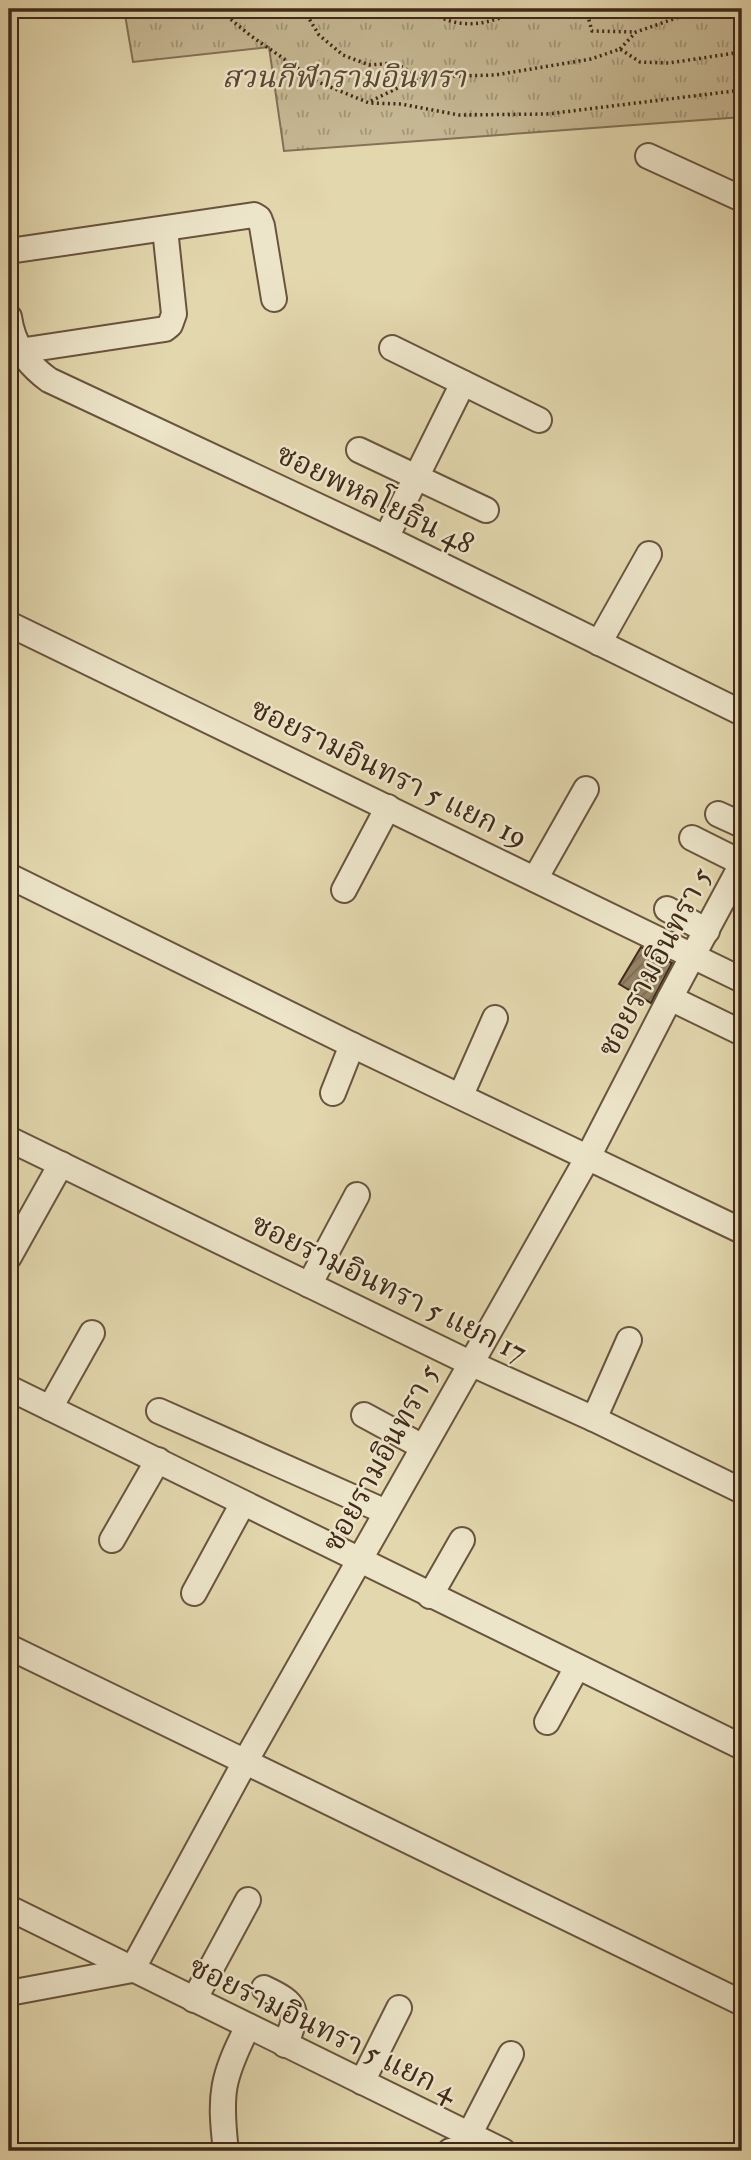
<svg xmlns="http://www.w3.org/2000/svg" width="751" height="2160" viewBox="0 0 751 2160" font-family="'IM FELL Double Pica','Noto Serif Thai',serif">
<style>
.park{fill:url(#park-tufts);stroke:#847157;stroke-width:2}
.building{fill:url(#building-hatch);stroke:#402919;stroke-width:2}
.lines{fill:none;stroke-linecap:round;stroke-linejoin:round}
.minor-casing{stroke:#69543e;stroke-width:28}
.path{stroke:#402919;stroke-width:3.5;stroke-dasharray:2 3.5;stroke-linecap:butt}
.minor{stroke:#ede5ca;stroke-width:24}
.labels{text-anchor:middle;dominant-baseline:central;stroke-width:5;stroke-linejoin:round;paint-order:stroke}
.park-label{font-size:30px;font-style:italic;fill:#5b4632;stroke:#ede5ca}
.street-label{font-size:30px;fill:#402919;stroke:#ede5ca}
</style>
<defs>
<pattern id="park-tufts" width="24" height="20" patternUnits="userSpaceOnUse" patternTransform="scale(1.75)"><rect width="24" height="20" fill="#c7b995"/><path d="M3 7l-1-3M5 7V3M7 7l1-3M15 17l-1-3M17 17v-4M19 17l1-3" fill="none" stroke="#a39679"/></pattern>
<pattern id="building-hatch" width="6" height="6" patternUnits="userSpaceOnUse" patternTransform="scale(1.75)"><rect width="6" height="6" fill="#958366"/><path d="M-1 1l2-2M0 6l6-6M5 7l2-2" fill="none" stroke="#7b6b53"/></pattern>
</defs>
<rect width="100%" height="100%" fill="#e3d7ae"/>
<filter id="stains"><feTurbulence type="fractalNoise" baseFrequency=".00286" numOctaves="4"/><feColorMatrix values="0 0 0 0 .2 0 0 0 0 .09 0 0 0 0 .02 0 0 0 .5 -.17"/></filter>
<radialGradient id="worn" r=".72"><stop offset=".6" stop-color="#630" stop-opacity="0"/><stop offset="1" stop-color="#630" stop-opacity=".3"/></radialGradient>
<!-- park -->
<polygon class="park" points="124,9 742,9 742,117 284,151 269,47 133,62"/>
<!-- building -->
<polygon class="building" points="641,947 672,963 651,1003 619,984"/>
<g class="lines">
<!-- minor casing -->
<g class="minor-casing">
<g id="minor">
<polyline points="648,156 742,199"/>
<polyline points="9,251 254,215 259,218 262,226 274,299"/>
<path d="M9 317C13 345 27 364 49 380L386 538 742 713"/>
<polyline points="392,348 539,420"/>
<polyline points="19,351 165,329 170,325 174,314 165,229"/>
<polyline points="359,450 486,510"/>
<polyline points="386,538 463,383"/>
<polyline points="9,624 742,980"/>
<polyline points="599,643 649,554"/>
<polyline points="718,814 742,825"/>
<polyline points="692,838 742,863"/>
<polyline points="9,876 352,1045 742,1231"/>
<polyline points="535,879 586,789"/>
<polyline points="344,890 388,807"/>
<polyline points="667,909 707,931"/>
<polyline points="670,998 742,1033"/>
<polyline points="333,1093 352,1045"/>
<polyline points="461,1095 495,1018"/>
<polyline points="9,1139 470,1363 594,1419 742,1491"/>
<polyline points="9,1257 61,1164"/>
<polyline points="309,1285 357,1195"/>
<polyline points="9,1388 742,1747"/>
<polyline points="50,1408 92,1333"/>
<polyline points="159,1411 386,1512"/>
<polyline points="364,1415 423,1447"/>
<polyline points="594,1419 629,1340"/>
<polyline points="112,1540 158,1460"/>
<polyline points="194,1593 243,1503"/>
<polyline points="430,1596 462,1540"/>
<polyline points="9,1647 742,2003"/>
<polyline points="547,1722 577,1667"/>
<polyline points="9,1908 503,2151"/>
<path d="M264 1988C298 2004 300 2010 285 2045"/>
<polyline points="9,1993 132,1970 245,1762 588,1157 670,998 742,864"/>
<polyline points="194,2000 248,1900"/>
<polyline points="362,2082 399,2008"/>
<polyline points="469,2135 511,2054"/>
<path d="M226 2151C219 2093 222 2078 248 2026"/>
<polyline points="450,2151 487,2144"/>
</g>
</g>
<!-- path -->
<g class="path">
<polyline points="218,9 251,36 316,81 369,103 401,104 459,115 547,114 742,90"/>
<polyline points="298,9 305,12 319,35 343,55 369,65 395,63 420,77 495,75 591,59 620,49 640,62 669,63 742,52"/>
<path d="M424 9C461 32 486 25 523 9"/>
<polyline points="586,9 592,31 636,32"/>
<polyline points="620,49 636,32 685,15 718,9"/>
<polyline points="371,101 420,77"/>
</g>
<!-- minor -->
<use href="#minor" class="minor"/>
</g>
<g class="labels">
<!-- park labels -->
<g class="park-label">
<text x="344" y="77">สวนกีฬารามอินทรา</text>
</g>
<!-- street labels -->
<g class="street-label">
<text transform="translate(375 499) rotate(26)">ซอยพหลโยธิน 48</text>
<text transform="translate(389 773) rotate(26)">ซอยรามอินทรา 5 แยก 19</text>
<text transform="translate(655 962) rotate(-62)">ซอยรามอินทรา 5</text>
<text transform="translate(389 1288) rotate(26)">ซอยรามอินทรา 5 แยก 17</text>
<text transform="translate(381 1458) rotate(-61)">ซอยรามอินทรา 5</text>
<text transform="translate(323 2029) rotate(26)">ซอยรามอินทรา 5 แยก 4</text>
</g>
</g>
<!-- margin -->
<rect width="751" height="2160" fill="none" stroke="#e3d7ae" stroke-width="35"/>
<rect x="10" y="10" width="730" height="2139" fill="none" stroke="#402919" stroke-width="3.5"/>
<rect x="18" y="18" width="716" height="2125" fill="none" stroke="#402919" stroke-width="2"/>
<rect width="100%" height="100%" filter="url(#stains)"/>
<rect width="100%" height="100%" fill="url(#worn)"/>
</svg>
